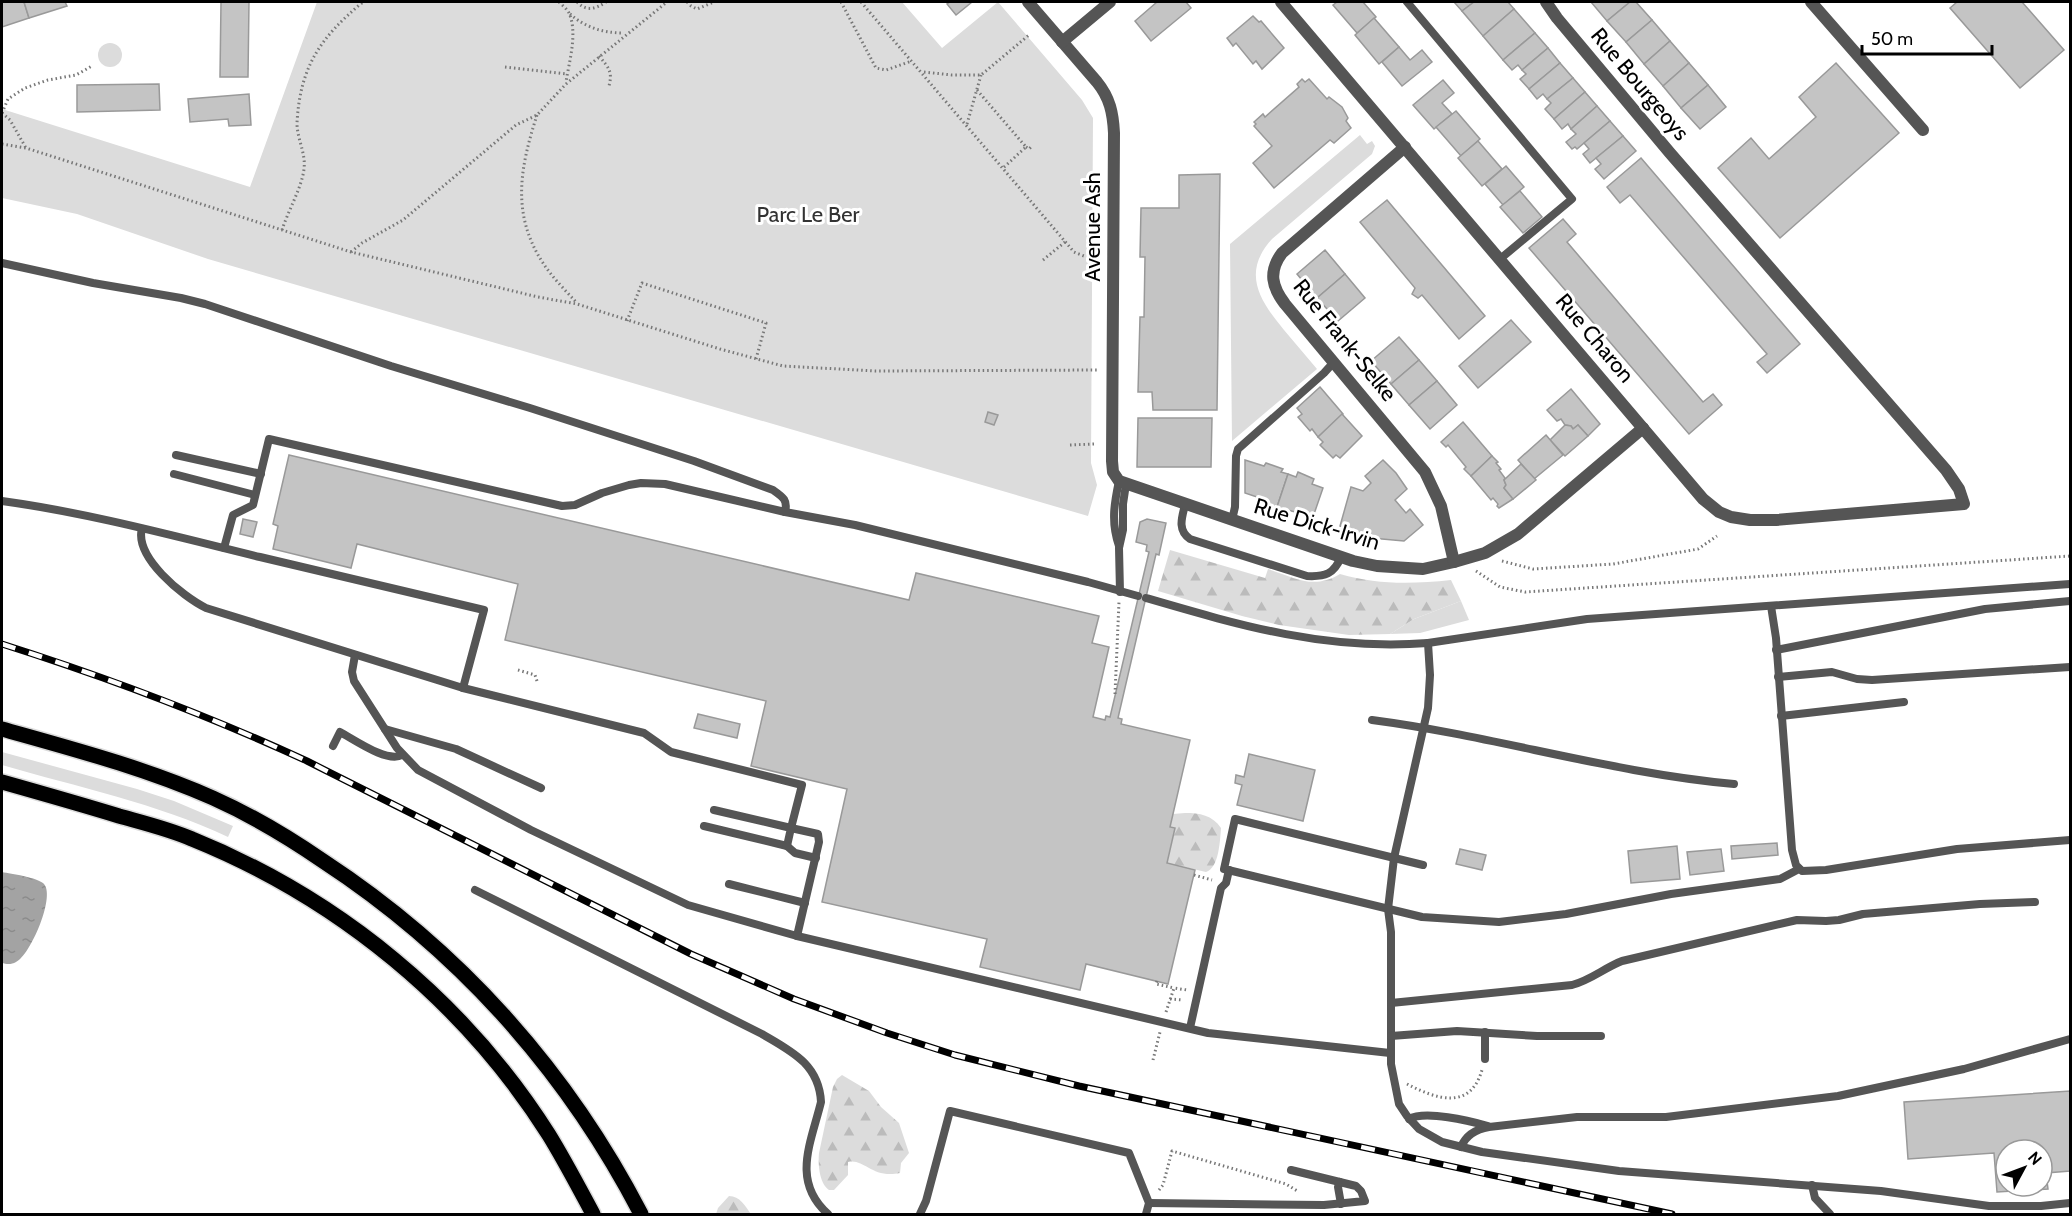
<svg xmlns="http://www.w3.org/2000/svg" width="2072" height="1216" viewBox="0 0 2072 1216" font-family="Cabin,sans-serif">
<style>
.green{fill:#dcdcdc}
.forest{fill:url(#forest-firs)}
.water{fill:url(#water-ripples)}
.building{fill:#c4c4c4;stroke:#999;stroke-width:1.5;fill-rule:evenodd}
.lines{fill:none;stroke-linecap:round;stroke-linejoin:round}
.primary-casing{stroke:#dbdbdb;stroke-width:18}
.path{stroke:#777;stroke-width:3;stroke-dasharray:1.5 3;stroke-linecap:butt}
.service{stroke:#555;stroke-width:8}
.minor{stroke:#555;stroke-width:12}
.primary{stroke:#000;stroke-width:15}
.rail-casing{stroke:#000;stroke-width:7}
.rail{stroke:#fff;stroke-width:4.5;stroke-dasharray:14;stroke-linecap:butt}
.labels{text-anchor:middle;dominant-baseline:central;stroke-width:6;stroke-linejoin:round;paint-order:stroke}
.street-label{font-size:22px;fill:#000;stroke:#fff}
.park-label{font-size:22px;fill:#333;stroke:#fff}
</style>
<defs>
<pattern id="forest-firs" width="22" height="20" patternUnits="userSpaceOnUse" patternTransform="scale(1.5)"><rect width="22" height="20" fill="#dcdcdc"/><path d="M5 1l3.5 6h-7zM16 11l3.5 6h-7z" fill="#bbb"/></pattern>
<pattern id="water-ripples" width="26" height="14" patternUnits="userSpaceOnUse" patternTransform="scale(1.5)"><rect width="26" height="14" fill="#a3a3a3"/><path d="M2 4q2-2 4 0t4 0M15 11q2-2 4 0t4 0" fill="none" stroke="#8b8b8b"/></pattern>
</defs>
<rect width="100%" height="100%" fill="#fff"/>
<!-- green -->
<g class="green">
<polygon points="317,2 902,2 942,48 998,2 1082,100 1093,118 1091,463 1097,485 1088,516 208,259 77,214 2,198 2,109 250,187"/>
<circle cx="110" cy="55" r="12"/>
<path d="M1360 135 1367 144 1372 141 1375 146 1372 154 1272 239C1241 273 1260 301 1284 330 1295 343 1306 356 1317 369L1232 441 1230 244Z"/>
<polygon points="1461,601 1469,620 1420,633 1390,634 1414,619"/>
<path d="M2 752 137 789 174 801 233 826 228 837C156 803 77 787 2 765Z"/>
</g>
<!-- forest -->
<g class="forest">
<path d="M1170 550 1265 578 1268 569C1296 578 1313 590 1340 574 1377 585 1413 584 1451 580L1461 601 1414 619 1390 634 1349 635 1279 625 1242 616 1158 591Z"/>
<path d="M1185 813C1200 813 1212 815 1221 828 1220 841 1219 868 1206 872L1167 863 1175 829 1170 827 1173 814Z"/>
<path d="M842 1075 869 1091 881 1107 899 1123 909 1153 901 1163 900 1173C872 1179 864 1158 848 1162V1175L834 1190H829C819 1183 818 1164 819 1153L833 1087 837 1079Z"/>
<path d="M729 1196C740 1196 745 1206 751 1214H716L718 1208Z"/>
</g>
<!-- water -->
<path class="water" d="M2 872C12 874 35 877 43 883 57 894 30 956 16 962 11 965 6 964 2 963Z"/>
<!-- building -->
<g class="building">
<polygon points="2,2 24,2 29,18 2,27"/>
<polygon points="24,2 65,2 67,6 29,18"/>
<polygon points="221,2 249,2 248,77 220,77"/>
<polygon points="950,2 972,2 956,15 947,4"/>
<polygon points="1157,2 1186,2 1191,8 1151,41 1135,21"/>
<polygon points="1337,2 1363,2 1376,17 1357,33 1333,5"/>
<polygon points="1454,2 1474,2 1462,11"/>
<polygon points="1474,2 1508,2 1514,9 1483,36 1462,11"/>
<polygon points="1591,2 1630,2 1607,21"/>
<polygon points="1630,2 1636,2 1652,20 1626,42 1607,21"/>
<polygon points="1957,2 2022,2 2064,50 2020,88 1950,8"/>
<polygon points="1514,9 1535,33 1503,60 1483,36"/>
<polygon points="1253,16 1259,22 1261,21 1284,48 1262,69 1256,61 1253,64 1236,43 1233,46 1227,38"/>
<polygon points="1374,18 1399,47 1379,64 1355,35"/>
<polygon points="1652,20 1670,41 1644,64 1626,42"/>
<polygon points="1535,33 1548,48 1522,70 1518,65 1512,70 1503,60"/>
<polygon points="1670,41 1689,63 1663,86 1644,64"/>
<polygon points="1399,47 1410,60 1422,50 1432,62 1402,86 1382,62"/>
<polygon points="1548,48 1560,63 1529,89 1520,79 1526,74 1522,70"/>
<polygon points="1560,63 1573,78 1547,99 1543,94 1537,99 1529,89"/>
<polygon points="1689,63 1708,85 1681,108 1663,86"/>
<polygon points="1836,63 1899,133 1780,238 1718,168 1751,138 1769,159 1816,117 1799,97"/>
<polygon points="1573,78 1585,92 1554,119 1545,109 1551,103 1547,99"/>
<polygon points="1302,79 1305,82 1309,79 1327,99 1329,97 1342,107 1348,118 1346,121 1351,128 1334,143 1330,140 1274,188 1253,163 1272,146 1254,126 1256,124 1254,122 1263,114 1265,117 1299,87 1297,84"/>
<polygon points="1443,80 1454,93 1442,103 1452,114 1434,129 1413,105"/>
<polygon points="159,84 160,110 77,112 77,85"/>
<polygon points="1708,85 1726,107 1700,129 1681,108"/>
<polygon points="1585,92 1597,106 1571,129 1568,124 1562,129 1554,119"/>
<polygon points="249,94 251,125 229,126 228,119 190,122 188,99"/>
<polygon points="1597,106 1610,121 1577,149 1575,147 1572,149 1566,142 1576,134 1571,129"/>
<polygon points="1456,111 1480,139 1461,156 1436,127"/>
<polygon points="1610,121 1623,136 1590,163 1583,154 1589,149 1584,143"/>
<polygon points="1623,136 1636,151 1604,179 1595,169 1601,164 1596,158"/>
<polygon points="1478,141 1502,169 1482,186 1458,158"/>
<polygon points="1641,158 1800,344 1767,373 1757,362 1767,354 1630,195 1620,203 1607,187"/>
<polygon points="1506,166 1524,187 1503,205 1485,184"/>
<polygon points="1220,174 1217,410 1153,410 1152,392 1138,392 1140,317 1144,317 1145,257 1140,257 1141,208 1179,208 1179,175"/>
<polygon points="1520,191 1542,217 1523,233 1500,207"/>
<polygon points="1387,200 1485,316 1459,339 1422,295 1418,298 1412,294 1415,288 1360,222"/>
<polygon points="1563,219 1576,234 1567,242 1703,402 1713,394 1722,405 1689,434 1529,248"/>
<polygon points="1325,250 1345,274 1317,298 1297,274"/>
<polygon points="1345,274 1365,298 1338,321 1317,298"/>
<polygon points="1511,320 1531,342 1478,388 1459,366"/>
<polygon points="1399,337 1419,360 1391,384 1371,361"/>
<polygon points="1419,360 1437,381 1409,405 1391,384"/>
<polygon points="1437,381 1457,405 1430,429 1409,405"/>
<polygon points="1320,387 1343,414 1318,437 1312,429 1310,431 1298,417 1302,414 1297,408"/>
<polygon points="1571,389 1600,424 1588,436 1578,425 1573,429 1571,426 1565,425 1561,419 1557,421 1547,410"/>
<polygon points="988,412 998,415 994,425 985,422"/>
<polygon points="1342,414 1362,436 1340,458 1336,455 1333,458 1320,445 1323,442 1318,437"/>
<polygon points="1138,418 1212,418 1211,467 1137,467"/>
<polygon points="1463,422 1492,456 1471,476 1464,469 1466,467 1448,445 1446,447 1441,442"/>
<polygon points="1565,425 1571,426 1573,429 1578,425 1588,436 1565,456 1550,440"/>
<polygon points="1546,435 1563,455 1534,479 1518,460"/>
<polygon points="289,455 909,600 916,573 1099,616 1092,643 1109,647 1093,717 1105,720 1106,716 1110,717 1149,552 1146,551 1147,545 1136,542 1140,522 1147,519 1166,523 1159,555 1156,554 1118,718 1122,719 1121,724 1190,740 1170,827 1175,828 1167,863 1195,870 1168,984 1086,964 1080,990 980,967 987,939 822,902 847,789 751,766 766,701 505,640 518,584 357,544 351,568 273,549 278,526 273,524"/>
<polygon points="1492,456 1498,462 1496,463 1501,469 1499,470 1505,478 1504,480 1506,485 1504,488 1513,499 1499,508 1497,506 1498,504 1493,498 1491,500 1471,476"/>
<polygon points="1245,460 1264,466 1266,463 1283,469 1281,472 1288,474 1277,507 1260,501 1260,498 1245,493"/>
<polygon points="1383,460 1396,473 1407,489 1395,500 1406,513 1410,509 1423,525 1404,541 1371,538 1340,526 1351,487 1363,491 1371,483 1365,476"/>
<polygon points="1521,464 1536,480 1513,499 1504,488 1506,485 1504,480"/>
<polygon points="1298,472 1314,479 1312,484 1323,488 1313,517 1277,507 1288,474 1296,477"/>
<polygon points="243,519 257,522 253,537 240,534"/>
<polygon points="698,714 740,724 737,738 694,728"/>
<polygon points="1249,754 1315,770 1303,821 1237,805 1242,785 1235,783 1236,775 1244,777"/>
<polygon points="1777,843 1778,855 1732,859 1731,846"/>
<polygon points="1677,846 1680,879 1631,883 1628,851"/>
<polygon points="1460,849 1486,855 1482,870 1456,864"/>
<polygon points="1721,849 1724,871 1690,875 1687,852"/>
<path d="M2070 1091V1171L2046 1173 2048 1189 1997 1192 1994 1153 1908 1159 1904 1102ZM2006 1150H2042V1186H2006Z"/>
</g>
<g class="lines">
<!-- primary casing -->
<g class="primary-casing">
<g id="primary">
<path d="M2 729C73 749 145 768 213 798 251 815 288 837 323 861 459 950 567 1071 641 1214"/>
<path d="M2 782C41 793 80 804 119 816 144 823 169 829 192 839 338 898 465 1002 549 1135 565 1161 579 1188 593 1214"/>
</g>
</g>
<!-- path -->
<g class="path">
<path d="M559 2C562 5 567 9 569 13 578 33 569 62 566 82"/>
<path d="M577 2C587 12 595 9 606 2"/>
<polyline points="687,2 691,6 697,9 714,2"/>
<polyline points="841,2 876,68 886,70 912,61"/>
<polyline points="861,2 1074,252 1096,261"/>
<path d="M570 14C586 28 604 33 624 33"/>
<path d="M599 56C608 67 613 71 609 86"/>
<polyline points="505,67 567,74"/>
<polyline points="924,72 952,75 981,75 1029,35"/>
<polyline points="977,90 1026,147 1003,168"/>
<polyline points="2,113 8,99 25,88 48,80 76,75 92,66"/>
<polyline points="2,113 10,120 26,148"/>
<path d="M537 115C520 168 511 214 543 263 552 277 565 290 576 302"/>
<polyline points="967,124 981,75"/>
<polyline points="2,144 26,148 351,252 538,297 577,304 720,349 783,366 875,371 1099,370"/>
<polyline points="1026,147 1029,149 1032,146"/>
<path d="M282 230C288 211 302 187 304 169 306 153 297 139 297 123 300 66 321 37 363 2"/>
<polyline points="351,252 362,243 403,220 516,125 537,115 566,84 667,2"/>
<polyline points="1043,260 1065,242"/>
<polyline points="627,321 642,283 766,323 756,359"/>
<polyline points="1070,445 1094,444"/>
<polyline points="1502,561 1533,569 1613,564 1698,549 1717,536"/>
<polyline points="1476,571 1500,587 1525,592 2070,556"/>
<polyline points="518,670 535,675 537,681"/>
<polyline points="1115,694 1119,602"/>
<polyline points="1194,875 1212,880"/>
<polyline points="1157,981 1156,984 1174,988"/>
<polyline points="1170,999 1183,1000"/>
<polyline points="1166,1012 1174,988 1187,990"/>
<polyline points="1153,1060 1160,1032"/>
<path d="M1407 1084C1436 1099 1470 1111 1482 1070"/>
<polyline points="1159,1190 1163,1185 1172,1151 1286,1184 1299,1192"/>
</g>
<!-- service -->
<g class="service">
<polyline points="1407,2 1572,199 1500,259"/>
<path d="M2 263 93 283 181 298 205 304 391 366 530 408 694 461 773 490C783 497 788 500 785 512"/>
<polyline points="176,455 261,474"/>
<polyline points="174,474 255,495"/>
<path d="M2 501C89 513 174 536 260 557L484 610 463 688 206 608C182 596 134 557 142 528"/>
<path d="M1185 505C1182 517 1177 530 1190 539L1307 576C1325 577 1334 574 1341 557"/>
<polyline points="1232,520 1235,507 1236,456 1238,449 1324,373 1334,362"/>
<path d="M1119 546C1111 523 1114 504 1119 481"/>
<polyline points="224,548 233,515 253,505 269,439 562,506 575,505 602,493 629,485 641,483 665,484 785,512 855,525 1088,582 1138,596"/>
<polyline points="1120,592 1119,548 1123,530 1123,504 1126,484"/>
<path d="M1146 598C1242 626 1327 651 1428 643L1430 675 1428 708 1394 858 1388 909 1391 932V1064L1399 1104 1407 1116 1419 1129 1442 1142 1482 1152 1619 1171 1881 1191 1989 1206H2041L2070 1203"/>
<polyline points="1771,606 1776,638 1792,850 1796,865 1802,871 1826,870 1957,849 2070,840"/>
<polyline points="1428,643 1587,619 2070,584"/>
<polyline points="1776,650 1985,609 2070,601"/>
<polyline points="355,655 352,672 354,681 397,748 418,770 531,830 688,905 797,936 1208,1033 1390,1053"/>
<polyline points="1778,677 1832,672 1857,679 1872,680 2070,667"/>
<polyline points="463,688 644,733 671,752 802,785 791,828 818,834 819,842 797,936"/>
<polyline points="1781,716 1904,702"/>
<path d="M1372 720C1494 736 1612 773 1734 784"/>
<polyline points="385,729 456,749 541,788"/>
<path d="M333 746 340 732C355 740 387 763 402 755"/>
<polyline points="704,826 787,846 791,828 714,810"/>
<polyline points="787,846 795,853 816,858"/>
<polyline points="1423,865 1235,819 1224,869 1422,917 1499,922 1566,914 1671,894 1780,879 1799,869"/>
<polyline points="729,884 805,903"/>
<path d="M475 890 762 1034C791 1051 819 1064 821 1102 811 1143 791 1181 828 1214"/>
<path d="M1391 1003 1572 985C1591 980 1604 968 1622 961L1797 920 1826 921 1839 920 1863 914 1980 904 2035 902"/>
<polyline points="1190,1028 1221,888 1226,883 1229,870"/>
<polyline points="1391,1036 1457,1031 1537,1036 1601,1036"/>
<polyline points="1485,1059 1485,1032"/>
<path d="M1409 1119C1425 1110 1470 1121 1488 1126"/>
<path d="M1461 1147C1466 1135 1477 1129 1489 1127L1577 1117H1666L1838 1096 1964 1069 2070 1039"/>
<polyline points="1340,1182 1338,1187 1341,1204"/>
<polyline points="1812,1185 1815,1198 1830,1214"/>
<polyline points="1149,1203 1324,1205 1365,1201 1361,1191 1356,1186 1291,1170"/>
<polyline points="920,1214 926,1201 950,1111 1129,1153 1149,1203 1146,1214"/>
</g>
<!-- minor -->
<g class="minor">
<path d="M1028 2 1097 82C1110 98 1113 113 1114 133L1112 461 1113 472 1119 481 1353 561 1377 566 1423 569 1454 562 1485 553 1518 534 1643 428"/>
<polyline points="1281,2 1703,499 1719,512 1731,517 1750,520 1776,520 1964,504 1959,489 1946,470 1670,153 1557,18 1546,2"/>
<polyline points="1811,2 1923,130"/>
<polyline points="1062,42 1110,2"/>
<path d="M1405 147 1282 253C1268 272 1272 287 1285 304L1425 472 1441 506 1454 562"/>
</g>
<!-- primary -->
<use href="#primary" class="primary"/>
<!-- rail casing -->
<g class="rail-casing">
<path id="rail" d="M2 644C106 677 207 715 307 761L691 954 794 999 887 1033 955 1055 1079 1086 1672 1214"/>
</g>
<!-- rail -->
<use href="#rail" class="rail"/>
</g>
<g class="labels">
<!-- street labels -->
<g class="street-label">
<text transform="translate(1640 84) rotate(50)">Rue Bourgeoys</text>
<text transform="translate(1092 227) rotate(-90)">Avenue Ash</text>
<text transform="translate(1595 338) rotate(50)">Rue Charon</text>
<text transform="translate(1345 340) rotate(51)">Rue Frank-Selke</text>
<text transform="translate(1317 524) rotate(17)">Rue Dick-Irvin</text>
</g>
<!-- park labels -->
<g class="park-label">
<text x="808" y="214">Parc Le Ber</text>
</g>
</g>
<!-- border -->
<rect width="2072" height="1216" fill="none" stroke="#000000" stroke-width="6"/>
<!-- north arrow -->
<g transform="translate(2024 1168) rotate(49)"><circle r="28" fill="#ffffff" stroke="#999999" stroke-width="1.5"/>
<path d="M0-4.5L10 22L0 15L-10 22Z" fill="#000000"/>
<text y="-9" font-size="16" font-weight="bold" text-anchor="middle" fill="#000000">N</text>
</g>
<!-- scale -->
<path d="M1862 45v9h130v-9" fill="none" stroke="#000000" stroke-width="3"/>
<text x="1871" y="45" font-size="18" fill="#000000" stroke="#ffffff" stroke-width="4.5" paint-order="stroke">50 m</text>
</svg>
